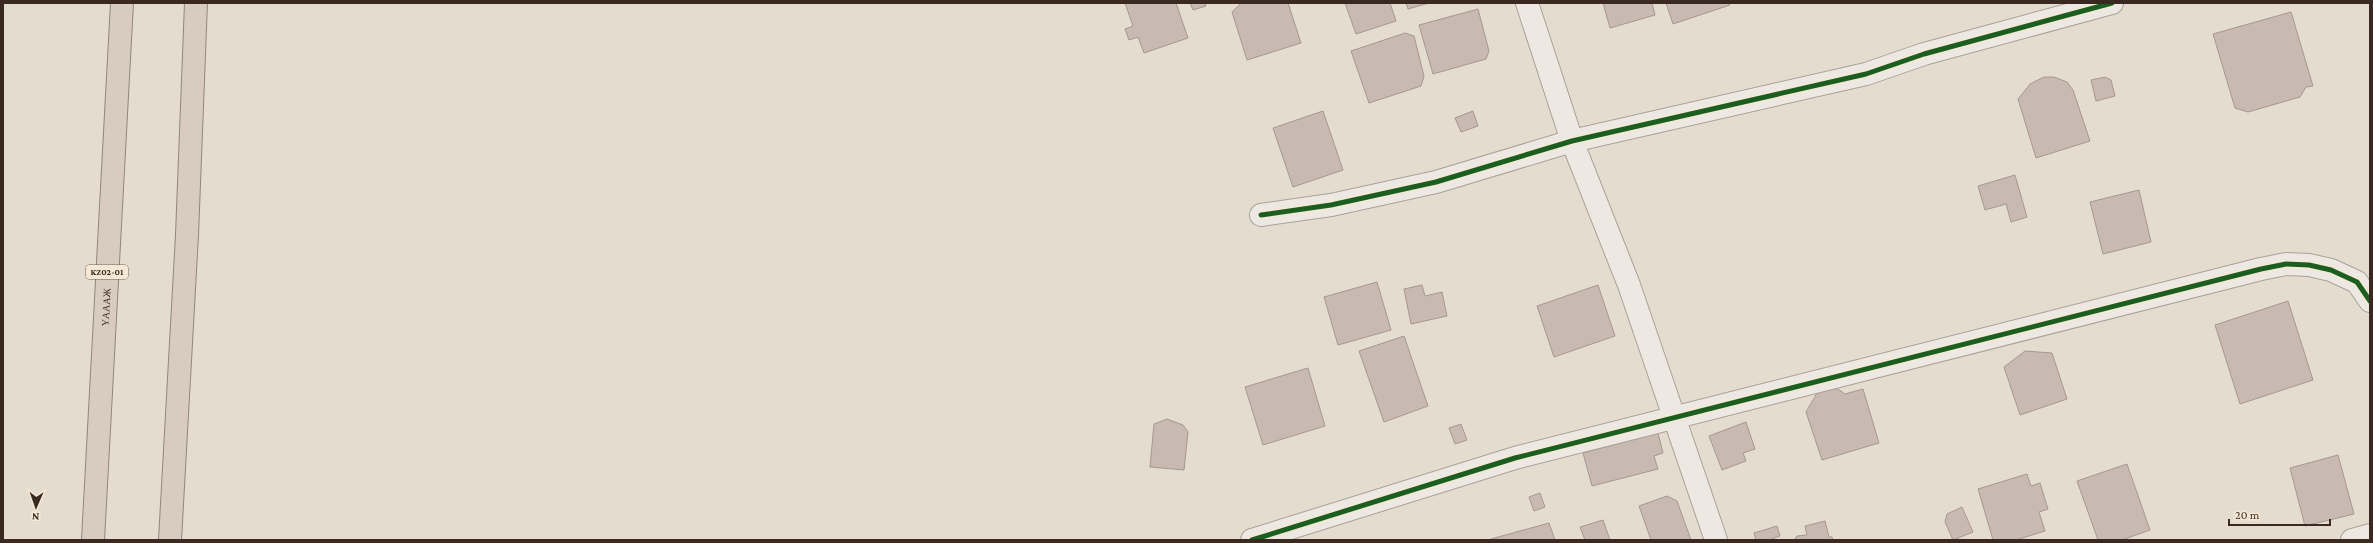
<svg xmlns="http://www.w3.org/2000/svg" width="2373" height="543" viewBox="0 0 2373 543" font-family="'Crimson Pro',serif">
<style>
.building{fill:#c9bab1;stroke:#a6988f}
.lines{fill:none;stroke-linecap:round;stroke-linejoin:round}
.minor-casing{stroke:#aaa198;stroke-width:24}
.highway-casing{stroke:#90877f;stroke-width:24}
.minor{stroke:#ede8e1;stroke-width:22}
.highway{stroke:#d8ccc0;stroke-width:22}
.cycleway-casing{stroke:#f5e9d6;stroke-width:8}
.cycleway{stroke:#1b5e20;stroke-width:5}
.labels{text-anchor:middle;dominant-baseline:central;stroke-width:3;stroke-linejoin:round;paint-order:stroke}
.shield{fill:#f5e9d6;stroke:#726357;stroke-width:1}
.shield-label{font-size:9px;font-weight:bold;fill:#3a2920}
.street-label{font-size:10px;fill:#3a2920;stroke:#f5e9d6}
</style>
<rect width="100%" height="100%" fill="#e5dcd0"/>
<!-- building -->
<g class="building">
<polygon points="1125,3 1176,3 1188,38 1144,53 1138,37 1129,40 1125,29 1133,26"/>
<polygon points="1190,3 1205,3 1206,6 1193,10"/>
<polygon points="1241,3 1288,3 1301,43 1247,60 1232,12"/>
<polygon points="1345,3 1390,3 1396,21 1356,34"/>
<polygon points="1406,3 1429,3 1408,9"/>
<polygon points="1603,3 1652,3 1655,15 1610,28"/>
<polygon points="1666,3 1729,3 1730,5 1673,24"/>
<polygon points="1478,9 1489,51 1486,59 1433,74 1419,25"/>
<polygon points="2291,12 2313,86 2306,87 2300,97 2248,112 2235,108 2213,34"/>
<polygon points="1405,33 1414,36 1424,76 1421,86 1369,103 1351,51"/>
<polygon points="2044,77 2054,77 2067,82 2073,90 2090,141 2036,158 2018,99 2030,84"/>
<polygon points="2105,77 2111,80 2115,96 2096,101 2091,80"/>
<polygon points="1323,111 1343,170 1293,187 1273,128"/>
<polygon points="1473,111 1478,126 1461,132 1455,118"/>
<polygon points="2015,175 2027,217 2011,222 2006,204 1985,210 1978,186"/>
<polygon points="2139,190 2151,242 2103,254 2090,202"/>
<polygon points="1377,282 1391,330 1338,345 1324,297"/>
<polygon points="1422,285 1425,296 1442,292 1447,316 1411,324 1404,289"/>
<polygon points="1598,285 1615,336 1554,357 1537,306"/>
<polygon points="2288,301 2313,380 2240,404 2215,325"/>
<polygon points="1404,336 1428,406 1384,422 1359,351"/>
<polygon points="2025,351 2052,353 2067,399 2020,415 2004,367"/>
<polygon points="1308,368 1325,426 1263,445 1245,387"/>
<polygon points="1829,388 1838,389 1845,394 1863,389 1879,443 1822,460 1806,412 1817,393"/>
<polygon points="1167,419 1183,425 1188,432 1184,470 1150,467 1154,424"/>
<polygon points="1746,422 1755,449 1743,453 1746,461 1722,470 1709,436"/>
<polygon points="1461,424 1467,440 1455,444 1449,428"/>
<polygon points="1658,433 1663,453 1654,456 1658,469 1592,486 1583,453"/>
<polygon points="2338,455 2354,514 2305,526 2290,468"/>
<polygon points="2127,464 2150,530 2122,540 2098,540 2077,481"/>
<polygon points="2027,474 2031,486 2040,483 2048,509 2039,512 2045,531 2016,540 1993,540 1978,489"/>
<polygon points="1540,493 1545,507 1534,511 1529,497"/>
<polygon points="1667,496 1677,501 1691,540 1651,540 1639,506"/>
<polygon points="1962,507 1973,532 1953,540 1945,522 1947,514"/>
<polygon points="1603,520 1610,540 1585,540 1580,527"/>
<polygon points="1825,521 1829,537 1832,537 1833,540 1794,540 1797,536 1807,535 1805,526"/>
<polygon points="1549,523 1555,540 1492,540 1491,539"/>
<polygon points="1777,526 1780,536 1769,540 1756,540 1754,533"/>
</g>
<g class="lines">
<!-- minor casing -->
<g class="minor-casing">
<g id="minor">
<polyline points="1527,3 1572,141 1629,285 1716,540"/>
<polyline points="1261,215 1331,205 1436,182 1572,141 1866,74 1924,54 2112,3"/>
<polyline points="1252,540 1515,458 2261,269 2286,264 2309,265 2331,270 2357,282 2370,301"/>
<polyline points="2352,540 2370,535"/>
</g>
</g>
<!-- highway casing -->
<g class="highway-casing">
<g id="highway">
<path id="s1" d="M93 540 122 3"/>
<polyline points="170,540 187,235 196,3"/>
</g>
</g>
<!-- minor -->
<use href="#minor" class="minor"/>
<!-- highway -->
<use href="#highway" class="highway"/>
<!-- cycleway casing -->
<g class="cycleway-casing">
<g id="cycleway">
<polyline points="1261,215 1331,205 1436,182 1572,141 1866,74 1924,54 2112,3"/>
<polyline points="1252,540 1515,458 2261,269 2286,264 2309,265 2331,270 2357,282 2370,301"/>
</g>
</g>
<!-- cycleway -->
<use href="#cycleway" class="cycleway"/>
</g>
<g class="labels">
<!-- shield labels -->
<rect class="shield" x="86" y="265" width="42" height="14" rx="3"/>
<g class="shield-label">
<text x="107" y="272">KZ02-01</text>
</g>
<!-- street labels -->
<g class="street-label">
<text stroke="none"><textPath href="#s1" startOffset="233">ҮАААЖ</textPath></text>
</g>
</g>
<!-- border -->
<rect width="2373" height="543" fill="none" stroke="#3a2920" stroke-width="8"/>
<!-- north arrow -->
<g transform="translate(36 507) rotate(182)" stroke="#f5e9d6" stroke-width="3" paint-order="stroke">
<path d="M0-3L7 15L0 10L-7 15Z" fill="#3a2920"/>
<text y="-6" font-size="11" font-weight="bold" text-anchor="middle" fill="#3a2920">N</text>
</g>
<!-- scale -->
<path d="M2229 519v6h101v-6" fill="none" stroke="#3a2920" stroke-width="2"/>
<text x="2235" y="519" font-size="12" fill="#3a2920" stroke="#f5e9d6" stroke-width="3" paint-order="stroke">20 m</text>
</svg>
